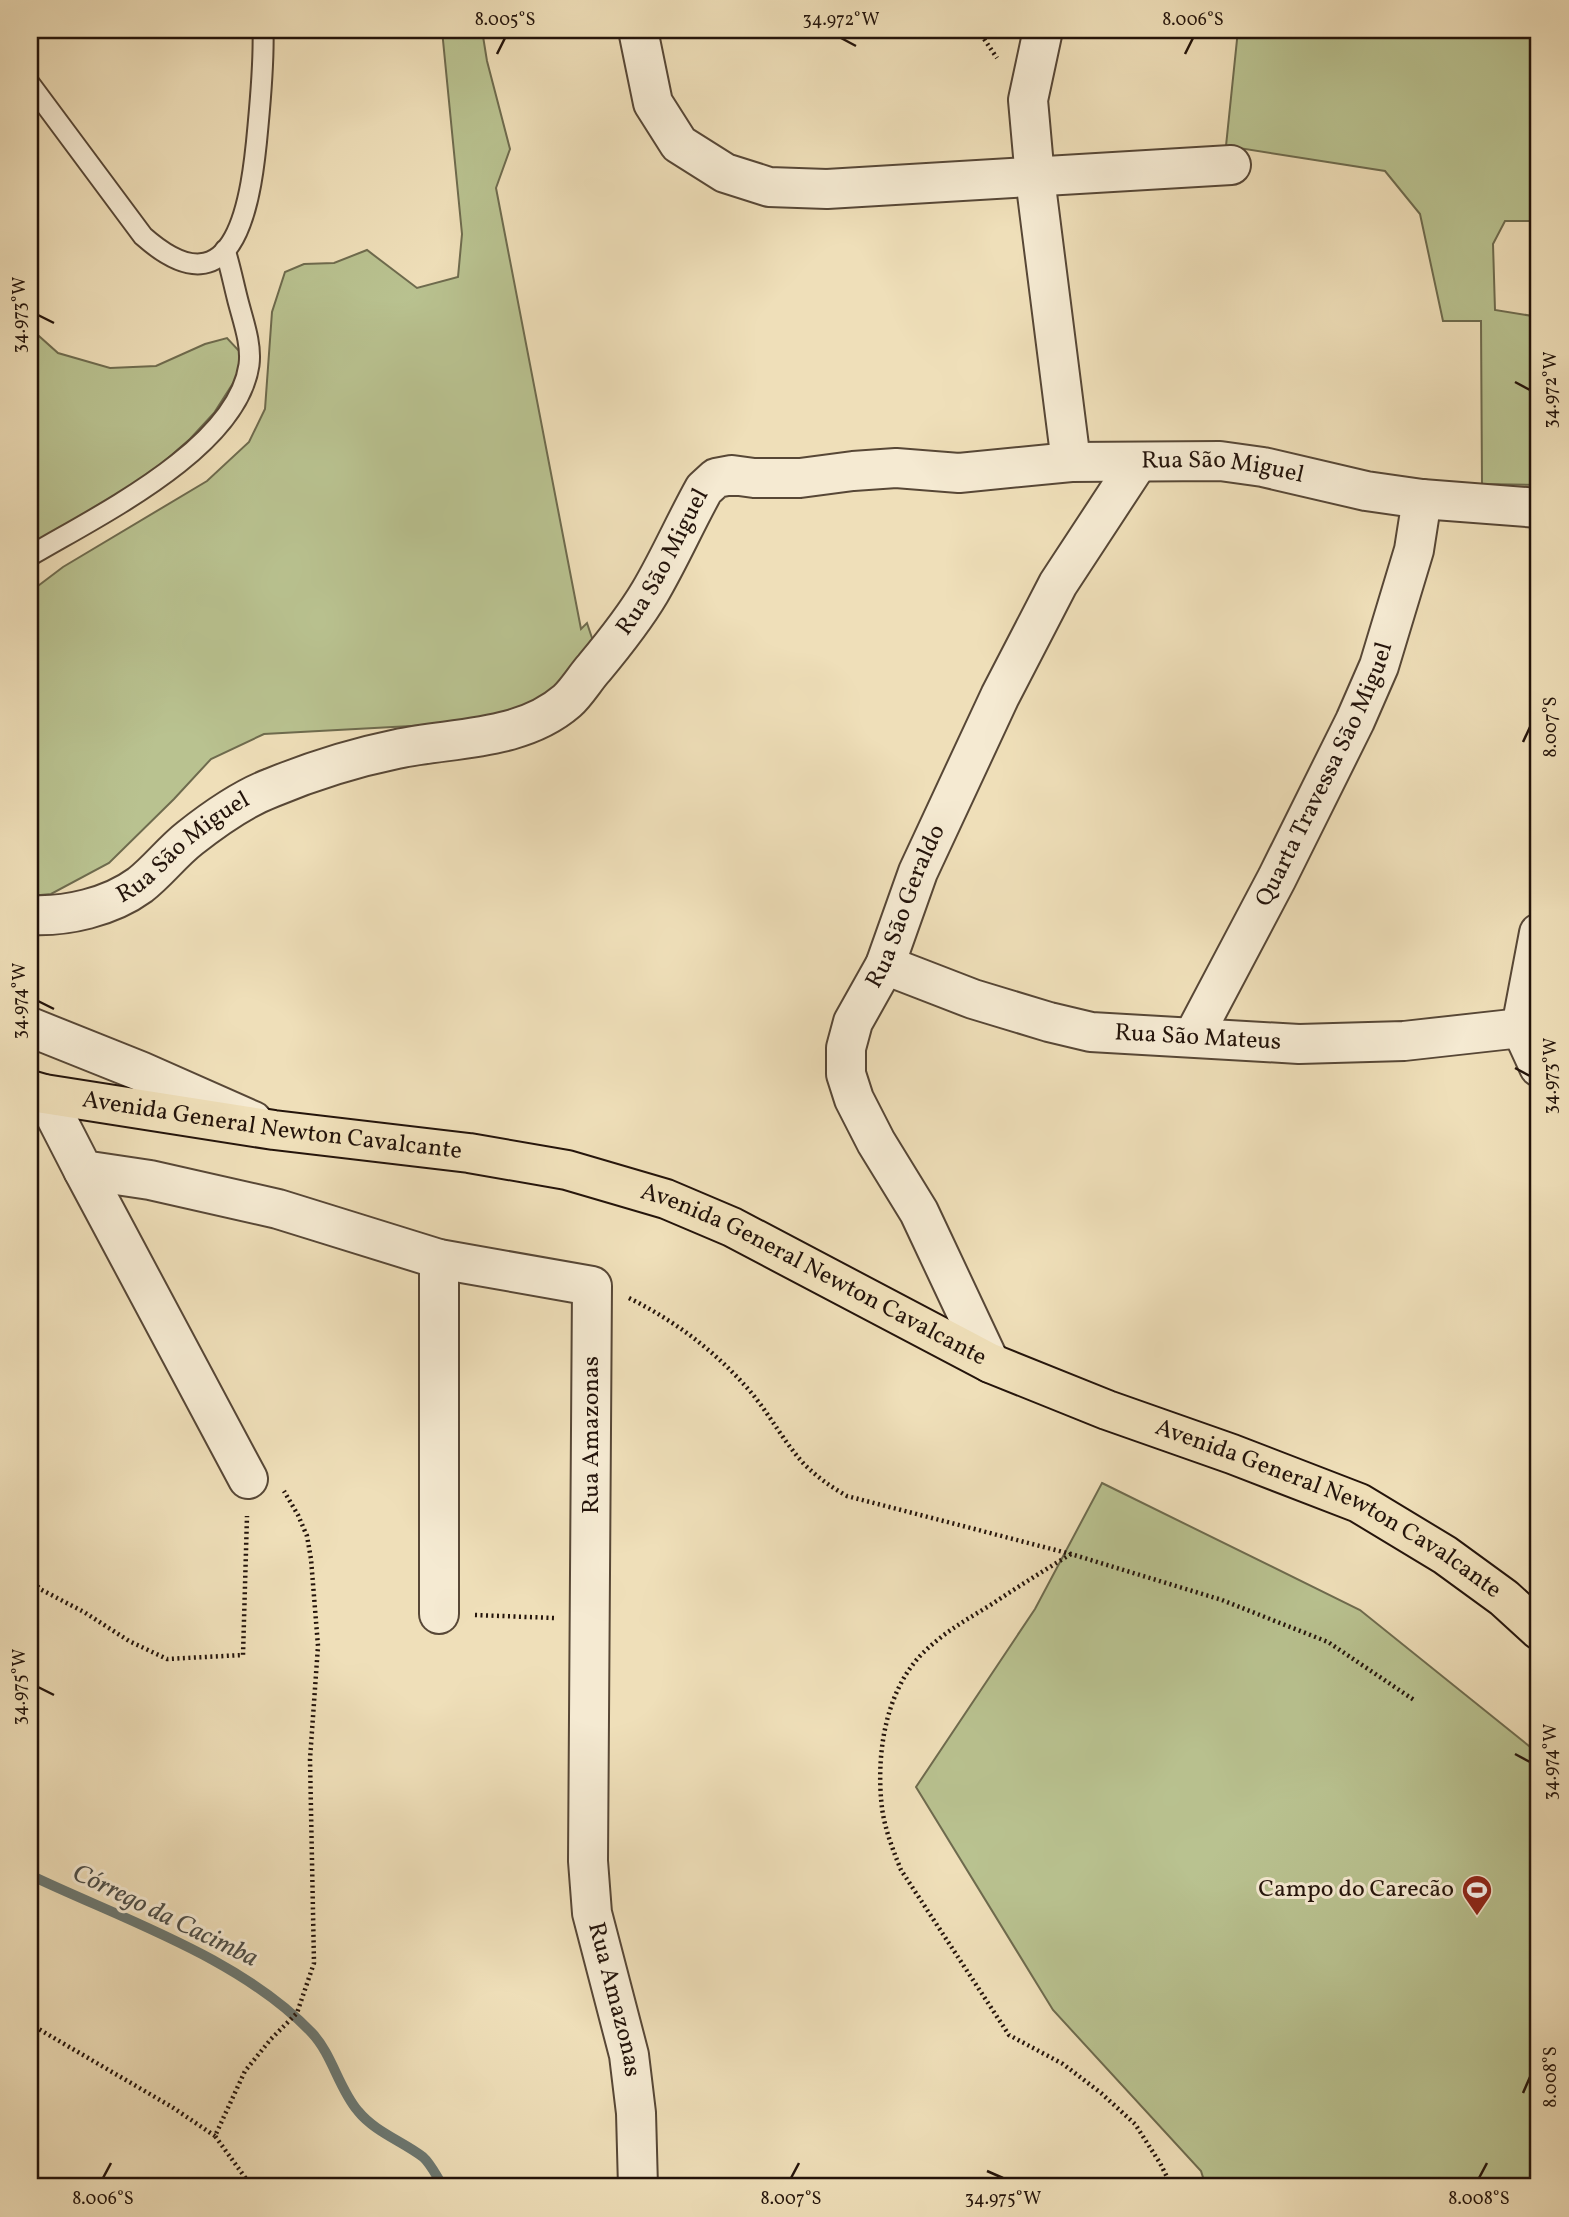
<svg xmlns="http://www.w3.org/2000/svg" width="1569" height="2217" viewBox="0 0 1569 2217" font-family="Vollkorn,serif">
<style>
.green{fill:#b9c290;stroke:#6e6b4e;stroke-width:2}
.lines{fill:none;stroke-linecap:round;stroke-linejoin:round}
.stream{stroke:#6c7872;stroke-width:10}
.lane-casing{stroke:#574736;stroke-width:23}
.street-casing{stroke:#574736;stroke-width:42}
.primary-casing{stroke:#24140b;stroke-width:42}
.path{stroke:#24140b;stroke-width:4.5;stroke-dasharray:2 3.5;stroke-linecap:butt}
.lane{stroke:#f5ead2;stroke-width:19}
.street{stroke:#f5ead2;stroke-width:38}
.primary{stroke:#efdfb9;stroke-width:38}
.ticks{fill:none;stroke:#24140b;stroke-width:2.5}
.labels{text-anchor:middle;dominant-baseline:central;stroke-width:6;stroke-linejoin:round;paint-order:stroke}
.street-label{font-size:24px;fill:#24140b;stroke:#f5ead2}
.poi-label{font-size:24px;fill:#24140b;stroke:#f5ead2;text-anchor:end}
.water-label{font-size:26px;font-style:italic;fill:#4e4e47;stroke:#f5ead2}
.neatline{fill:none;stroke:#24140b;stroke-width:2.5}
.ticks-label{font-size:18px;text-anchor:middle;fill:#24140b}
</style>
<rect width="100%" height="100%" fill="#efdfb9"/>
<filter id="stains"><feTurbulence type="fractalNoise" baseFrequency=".00286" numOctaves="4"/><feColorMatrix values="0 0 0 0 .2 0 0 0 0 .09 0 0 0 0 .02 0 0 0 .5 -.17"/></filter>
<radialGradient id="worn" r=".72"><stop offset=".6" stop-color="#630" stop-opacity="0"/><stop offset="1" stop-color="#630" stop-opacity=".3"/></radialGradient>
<!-- green -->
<g class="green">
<polygon points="442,30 482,30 487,61 510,149 496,188 581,629 587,623 597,653 590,684 503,721 264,734 211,759 174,799 109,863 51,894 30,896 30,592 63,567 207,481 249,442 265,409 272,312 285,272 304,264 334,263 367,250 417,288 458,277 462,234"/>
<polygon points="1238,30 1539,30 1539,221 1505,221 1493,244 1495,310 1539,317 1539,485 1482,484 1481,321 1443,321 1420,214 1385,171 1226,146"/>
<polygon points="30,328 58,353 110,368 156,366 205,344 227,338 241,353 237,377 214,413 190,439 144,479 30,546"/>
<polygon points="1102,1483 1360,1610 1539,1754 1539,2187 1206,2187 1201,2171 1053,2010 916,1787 1035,1609"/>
</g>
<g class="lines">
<!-- stream -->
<path class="stream" d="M30 1875C122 1919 241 1958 312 2033 332 2054 339 2089 358 2111 375 2132 402 2141 423 2157 430 2163 436 2175 441 2183V2187"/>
<!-- lane casing -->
<g class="lane-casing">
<g id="lane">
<path d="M30 84 143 236C238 320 252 194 258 126 261 94 264 62 263 30"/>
<path d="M30 556C97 516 237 449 249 365 252 343 242 318 237 297 233 281 230 266 225 250"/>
</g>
</g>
<!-- street casing -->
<g class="street-casing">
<g id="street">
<polyline points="638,30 653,103 679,144 725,173 769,187 827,189 1231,165"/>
<polyline points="1043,30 1028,100 1035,178 1071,462"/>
<path id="s1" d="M30 915C66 917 110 907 140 885 158 871 172 852 190 838 214 819 242 799 271 788 312 771 353 758 397 749 453 737 521 741 567 701 577 692 585 678 594 668 614 644 634 619 650 592 670 558 685 523 704 489L716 478 732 475 754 478H800L853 471 896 468 959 473 1071 462 1220 461 1263 467 1366 491 1422 499 1539 508"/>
<polyline points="1539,933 1521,1028 1539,1067"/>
<path id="s2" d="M885 965 973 999 1049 1022 1091 1032 1299 1044 1404 1041 1521 1028"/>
<polyline points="30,1027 140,1071 253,1121"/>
<path id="s3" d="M1193 1037 1277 878 1355 721 1379 666 1414 550 1422 499"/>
<path id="s4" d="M44 1094 83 1170 150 1180 278 1209 439 1259 592 1286 588 1861 592 1913 629 2055 636 2113 638 2187"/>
<polyline points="83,1170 248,1479"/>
<polyline points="439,1259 439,1614"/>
<path id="s5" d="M990 1363 919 1212 876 1142 854 1099 846 1074V1048L853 1022 885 965 918 872 1000 696 1058 584 1138 462"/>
</g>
</g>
<!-- primary casing -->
<g class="primary-casing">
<g id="primary">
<path id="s6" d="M30 1090 44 1094 274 1130 469 1153 567 1170 666 1199 732 1227 990 1363 1107 1410 1232 1454 1359 1503 1445 1555 1504 1598 1539 1630"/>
</g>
</g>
<!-- path -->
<g class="path">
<polyline points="978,30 997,58"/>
<path d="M629 1298C675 1321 715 1351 749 1390 769 1413 783 1441 804 1464 817 1477 831 1487 847 1496L1071 1554 1222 1600 1328 1642 1414 1700"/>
<path d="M1071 1554C1043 1571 1016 1588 989 1606 964 1621 940 1635 920 1656 884 1695 876 1758 882 1808 885 1830 893 1850 901 1870L1009 2035 1063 2064 1101 2093 1135 2124 1160 2163 1172 2187"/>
<polyline points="30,1578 40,1589 84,1612 129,1641 167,1659 243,1655 247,1516"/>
<polyline points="475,1615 554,1618"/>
<polyline points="30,2024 172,2107 215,2136"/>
<polyline points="252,2187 215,2136 245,2071 271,2039 297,2013 314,1963 310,1759 318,1646 311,1559 307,1536 298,1515 284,1491"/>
</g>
<!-- lane -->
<use href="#lane" class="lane"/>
<!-- street -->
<use href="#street" class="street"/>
<!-- primary -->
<use href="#primary" class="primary"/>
</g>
<!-- ticks -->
<path class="ticks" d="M841 38 856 46M497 54 505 38M1185 54 1193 38M38 315 54 323M1515 382 1530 390M1523 742 1530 727M38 1001 54 1009M1515 1068 1530 1076M38 1687 54 1695M1515 1754 1530 1762M1523 2093 1530 2077M987 2171 1003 2178M103 2178 111 2163M791 2178 799 2163M1479 2178 1487 2163"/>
<!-- icons -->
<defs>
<g id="stadium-pin" transform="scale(1.575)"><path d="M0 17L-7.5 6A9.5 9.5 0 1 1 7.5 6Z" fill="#8f2418" stroke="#f5ead2"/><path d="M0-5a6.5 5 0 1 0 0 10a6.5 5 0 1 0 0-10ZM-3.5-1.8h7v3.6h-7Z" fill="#fff"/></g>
</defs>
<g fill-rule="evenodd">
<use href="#stadium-pin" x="1477" y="1890"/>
</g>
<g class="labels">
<!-- street labels -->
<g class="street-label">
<text stroke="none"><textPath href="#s1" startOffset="1370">Rua São Miguel</textPath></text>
<text stroke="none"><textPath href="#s1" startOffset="761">Rua São Miguel</textPath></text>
<text stroke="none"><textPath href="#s3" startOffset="294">Quarta Travessa São Miguel</textPath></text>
<text stroke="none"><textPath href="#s1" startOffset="173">Rua São Miguel</textPath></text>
<text stroke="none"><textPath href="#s5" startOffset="504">Rua São Geraldo</textPath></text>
<text stroke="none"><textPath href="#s2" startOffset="324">Rua São Mateus</textPath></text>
<text stroke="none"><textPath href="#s6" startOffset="245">Avenida General Newton Cavalcante</textPath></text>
<text stroke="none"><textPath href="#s6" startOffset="812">Avenida General Newton Cavalcante</textPath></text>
<text transform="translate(592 1435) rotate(-90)">Rua Amazonas</text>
<text stroke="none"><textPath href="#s6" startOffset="1379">Avenida General Newton Cavalcante</textPath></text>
<text stroke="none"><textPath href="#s4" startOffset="1325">Rua Amazonas</textPath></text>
</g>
<!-- poi labels -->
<g class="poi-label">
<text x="1454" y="1890">Campo do Carecão</text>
</g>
<!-- water labels -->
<g class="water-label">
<text transform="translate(165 1916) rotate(26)">Córrego da Cacimba</text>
</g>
</g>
<!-- margin -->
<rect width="1569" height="2217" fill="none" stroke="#efdfb9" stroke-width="77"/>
<rect x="38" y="38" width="1492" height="2140" class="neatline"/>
<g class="ticks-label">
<text x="505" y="25">8.005°S</text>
<text x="841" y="25">34.972°W</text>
<text x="1193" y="25">8.006°S</text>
<text transform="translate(19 315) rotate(-90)" y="6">34.973°W</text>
<text transform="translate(1550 390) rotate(-90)" y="6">34.972°W</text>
<text transform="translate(1550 727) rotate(-90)" y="6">8.007°S</text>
<text transform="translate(19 1001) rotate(-90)" y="6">34.974°W</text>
<text transform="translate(1550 1076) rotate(-90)" y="6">34.973°W</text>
<text transform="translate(19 1687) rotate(-90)" y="6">34.975°W</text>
<text transform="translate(1550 1762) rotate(-90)" y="6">34.974°W</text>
<text transform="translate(1550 2077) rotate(-90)" y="6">8.008°S</text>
<text x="103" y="2204">8.006°S</text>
<text x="791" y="2204">8.007°S</text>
<text x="1003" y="2204">34.975°W</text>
<text x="1479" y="2204">8.008°S</text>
</g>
<rect width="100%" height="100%" filter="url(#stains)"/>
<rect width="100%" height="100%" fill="url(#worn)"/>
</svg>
